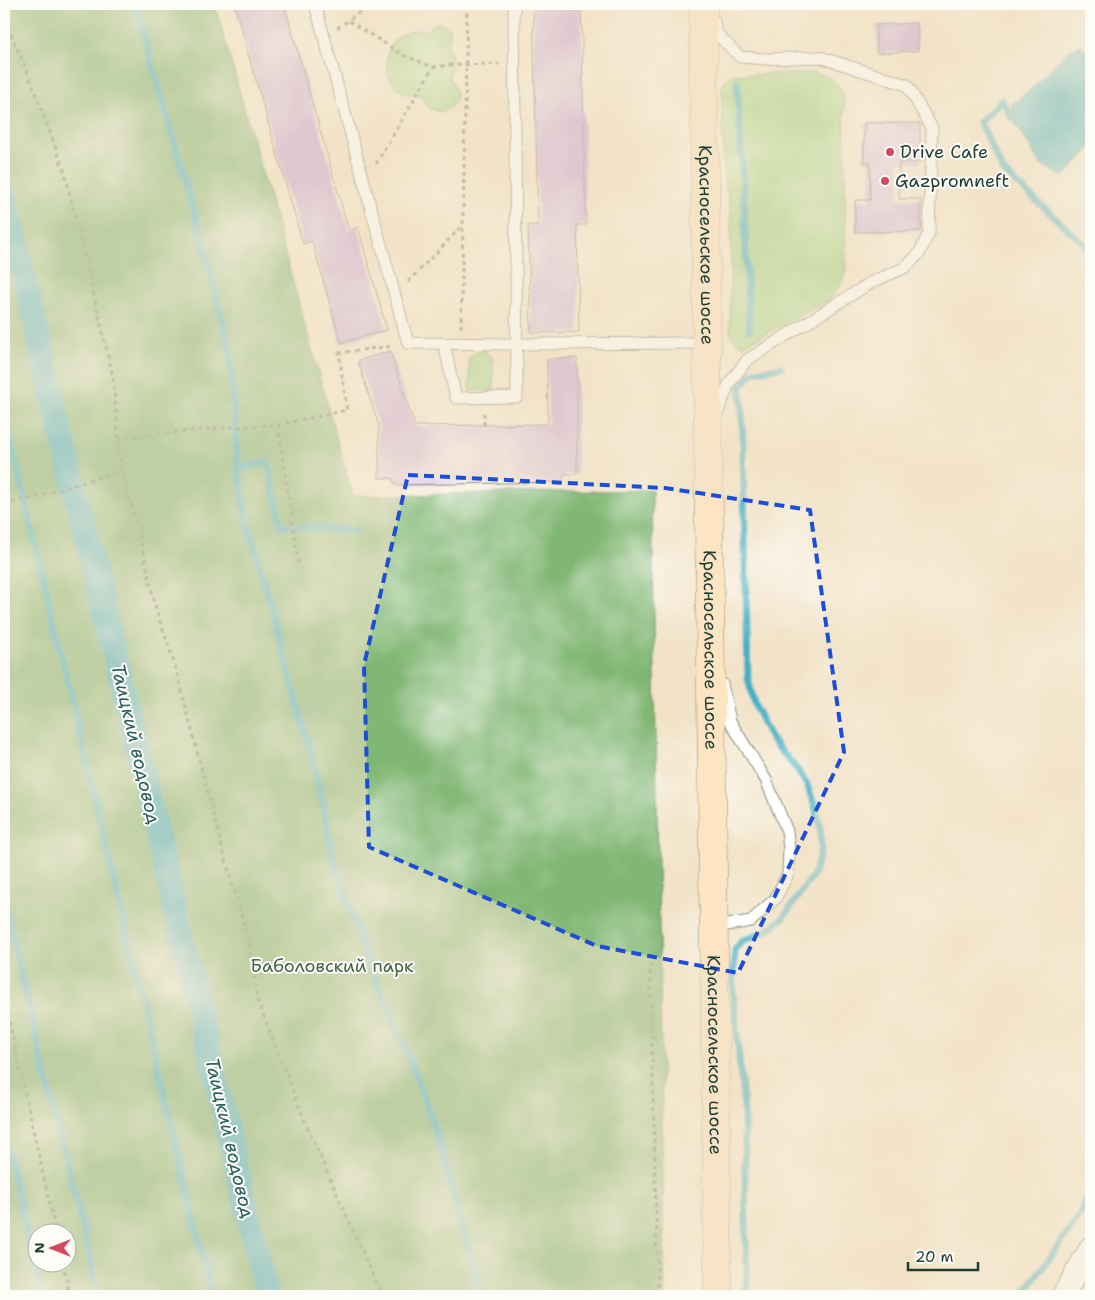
<svg xmlns="http://www.w3.org/2000/svg" width="1095" height="1300" viewBox="0 0 1095 1300" font-family="'Shantell Sans',sans-serif">
<style>
.green{fill:#a2d687;stroke:#608a5e}
.forest{fill:#81b774;stroke:#507a54;fill-rule:evenodd}
.water{fill:#45b1c3;stroke:#32777c}
.lines{fill:none;stroke-linecap:round;stroke-linejoin:round}
.stream{stroke:#45b1c3;stroke-width:7}
.canal{stroke:#45b1c3;stroke-width:24}
.building{fill:#c7a7da}
.service-casing{stroke:#88907e;stroke-width:13}
.minor-casing{stroke:#88907e;stroke-width:24}
.secondary-casing{stroke:#88907e;stroke-width:29}
.path{stroke:#88907e;stroke-width:3;stroke-dasharray:4 4;stroke-linecap:butt}
.service{stroke:#fff;stroke-width:11}
.minor{stroke:#fff;stroke-width:22}
.secondary{stroke:#fde5c4;stroke-width:28}
.marked{fill:none;stroke:#1d4ed8;stroke-width:4;stroke-dasharray:10 6;stroke-linejoin:round}
.poi-dot{fill:#d1495b;stroke:#fdfcf7;stroke-width:2}
.labels{text-anchor:middle;dominant-baseline:central;stroke-width:4;stroke-linejoin:round;paint-order:stroke}
.poi-label{font-size:18px;fill:#1f3d34;stroke:#fdfcf7;text-anchor:start}
.street-label{font-size:18px;fill:#1f3d34;stroke:#fdfcf7}
.park-label{font-size:18px;fill:#406349;stroke:#fdfcf7}
.water-label{font-size:19px;font-style:italic;fill:#2a605f;stroke:#fdfcf7}
</style>
<rect width="100%" height="100%" fill="#fdfcf7"/>
<filter id="ink" filterUnits="userSpaceOnUse"><feTurbulence type="fractalNoise" baseFrequency=".02" numOctaves="2"/><feDisplacementMap in="SourceGraphic" scale="10" xChannelSelector="R" yChannelSelector="G"/><feConvolveMatrix kernelMatrix="1 2 1 2 8 2 1 2 1" color-interpolation-filters="sRGB"/></filter>
<filter id="wash" filterUnits="userSpaceOnUse"><feTurbulence type="fractalNoise" baseFrequency=".0096" numOctaves="4" result="noise"/><feDisplacementMap in="SourceGraphic" scale="20" xChannelSelector="R" yChannelSelector="G"/><feGaussianBlur stdDeviation="1.12" result="paint"/><feColorMatrix in="noise" values="0 0 0 0 0 0 0 0 0 0 0 0 0 0 0 0 0 1.4 0 .05"/><feComposite in="paint" operator="in"/></filter>
<g filter="url(#wash)">
<rect width="100%" height="100%" fill="#f2e3c8"/>
<!-- green -->
<g class="green">
<path d="M438 23C450 24 454 34 447 44 453 56 453 65 449 78 471 107 432 126 421 96 372 97 376 21 428 31L432 25Z"/>
<path d="M816 73C833 77 838 82 844 98L846 270 840 286 831 299 744 345C736 343 733 340 730 332L731 213 724 177 722 89 725 79 734 75Z"/>
<polygon points="479,350 485,351 493,359 494,390 470,391 469,358"/>
</g>
<!-- forest -->
<path class="forest" d="M4 4H215L353 496 652 490 665 1296H4ZM38 1232H68V1262H38Z"/>
<!-- water -->
<polygon class="water" points="1079,45 1091,54 1091,147 1072,169 1063,177 1040,164 1012,118 1012,104 1033,87 1067,52"/>
<g class="lines">
<!-- stream -->
<g class="stream">
<polyline points="135,4 206,255 229,346 238,468 247,521 307,739 324,810 334,861 365,954 417,1078 441,1147 452,1192 478,1282 484,1296"/>
<polyline points="737,83 743,180 749,330"/>
<polyline points="1012,118 1002,100 980,122 1003,171 1091,250"/>
<polyline points="4,411 212,1296"/>
<polyline points="238,468 268,463 282,526 289,526"/>
<polyline points="298,527 356,531"/>
<polyline points="4,904 99,1296"/>
<polyline points="4,1137 42,1296"/>
<polyline points="747,1296 744,1110 733,992 735,950 741,942 766,931 782,919 814,874 821,850 820,827 815,806 807,785 795,767 771,739 754,704 748,678 742,404 740,388 753,372 781,367"/>
<polyline points="1022,1296 1079,1217 1091,1189"/>
</g>
<!-- canal -->
<polyline class="canal" points="4,192 267,1296"/>
</g>
<g id="blocks">
<!-- building -->
<g class="building">
<polygon points="234,4 284,4 349,231 358,227 387,330 341,343 312,241 303,244"/>
<polygon points="533,4 581,4 586,225 577,225 579,332 531,333 528,225 538,225"/>
<polygon points="917,23 918,51 877,53 876,25"/>
<polygon points="864,123 920,123 920,162 899,162 899,199 921,199 921,231 855,232 855,200 870,200 870,162 864,162"/>
<polygon points="390,351 415,426 548,424 547,359 577,358 577,474 565,474 561,482 396,485 392,478 379,478 379,426 358,361"/>
</g>
</g>
</g>
<g filter="url(#ink)">
<use href="#blocks" fill-opacity="0" stroke="#88907e" stroke-width="1"/>
<g class="lines">
<!-- service casing -->
<g class="service-casing">
<g id="service">
<polyline points="315,4 408,343 517,344 708,343"/>
<polyline points="714,21 715,32 740,57 766,59 820,57 907,85 932,128 929,233 919,254 904,268 872,282 747,360 729,384 717,414"/>
<polyline points="444,344 456,398 517,397 514,4"/>
<polyline points="714,925 727,925 751,921 775,899 788,874 789,849 787,831 766,780 730,721 722,684"/>
</g>
</g>
<!-- minor casing -->
<g class="minor-casing">
<polyline id="minor" points="1063,1296 1091,1247"/>
</g>
<!-- secondary casing -->
<g class="secondary-casing">
<g id="secondary">
<path id="s1" d="M703 4C710 435 711 865 718 1296"/>
</g>
</g>
<!-- path -->
<g class="path">
<polyline points="4,19 26,68 65,173 113,377 121,470 138,528 156,609 175,665 220,840 248,939 258,1002 306,1124 382,1296"/>
<polyline points="349,21 403,55 433,67 452,65 499,64"/>
<polyline points="337,28 372,4"/>
<polyline points="376,164 433,67"/>
<polyline points="408,282 463,225"/>
<polyline points="461,328 467,4"/>
<polyline points="484,413 484,425"/>
<polyline points="278,425 299,567"/>
<polyline points="118,438 220,428 278,425 347,410 339,353 391,346"/>
<polyline points="4,503 17,502 45,494 121,470"/>
<polyline points="650,963 658,1296"/>
<polyline points="4,998 56,1232"/>
<polyline points="63,1262 70,1296"/>
</g>
<!-- service -->
<use href="#service" class="service"/>
<!-- minor -->
<use href="#minor" class="minor"/>
<!-- secondary -->
<use href="#secondary" class="secondary"/>
</g>
</g>
<!-- marked area -->
<path d="M0 0H1095V1300H0ZM408 475 665 488 810 510 844 752 738 973 597 946 369 847 364 665Z" fill="#f2e3c8" fill-opacity=".55" fill-rule="evenodd"/>
<path class="marked" d="M408 475 665 488 810 510 844 752 738 973 597 946 369 847 364 665Z"/>
<!-- markers -->
<g class="poi-dot">
<circle cx="890" cy="152" r="5"/>
<circle cx="885" cy="181" r="5"/>
</g>
<g class="labels">
<!-- poi labels -->
<g class="poi-label">
<text x="900" y="152">Drive Cafe</text>
<text x="895" y="181">Gazpromneft</text>
</g>
<!-- street labels -->
<g class="street-label">
<text stroke="none"><textPath href="#s1" startOffset="241">Красносельское шоссе</textPath></text>
<text stroke="none"><textPath href="#s1" startOffset="646">Красносельское шоссе</textPath></text>
<text stroke="none"><textPath href="#s1" startOffset="1051">Красносельское шоссе</textPath></text>
</g>
<!-- park labels -->
<g class="park-label">
<text x="332" y="966">Баболовский парк</text>
</g>
<!-- water labels -->
<g class="water-label">
<text transform="translate(136 744) rotate(77)">Таицкий водовод</text>
<text transform="translate(230 1138) rotate(77)">Таицкий водовод</text>
</g>
</g>
<!-- margin -->
<rect width="1095" height="1300" fill="none" stroke="#fdfcf7" stroke-width="20"/>
<!-- north arrow -->
<g transform="translate(52 1248) rotate(270)"><circle r="24" fill="#fdfcf7" stroke="#a4b0a9"/>
<path d="M0-4L9 19L0 12L-9 19Z" fill="#d1495b"/>
<text y="-8" font-size="14" font-weight="bold" text-anchor="middle" fill="#1f3d34">N</text>
</g>
<!-- scale -->
<path d="M908 1262v8h70v-8" fill="none" stroke="#1f3d34" stroke-width="2.5"/>
<text x="915" y="1262" font-size="15" fill="#1f3d34" stroke="#fdfcf7" stroke-width="4" paint-order="stroke">20 m</text>
</svg>
